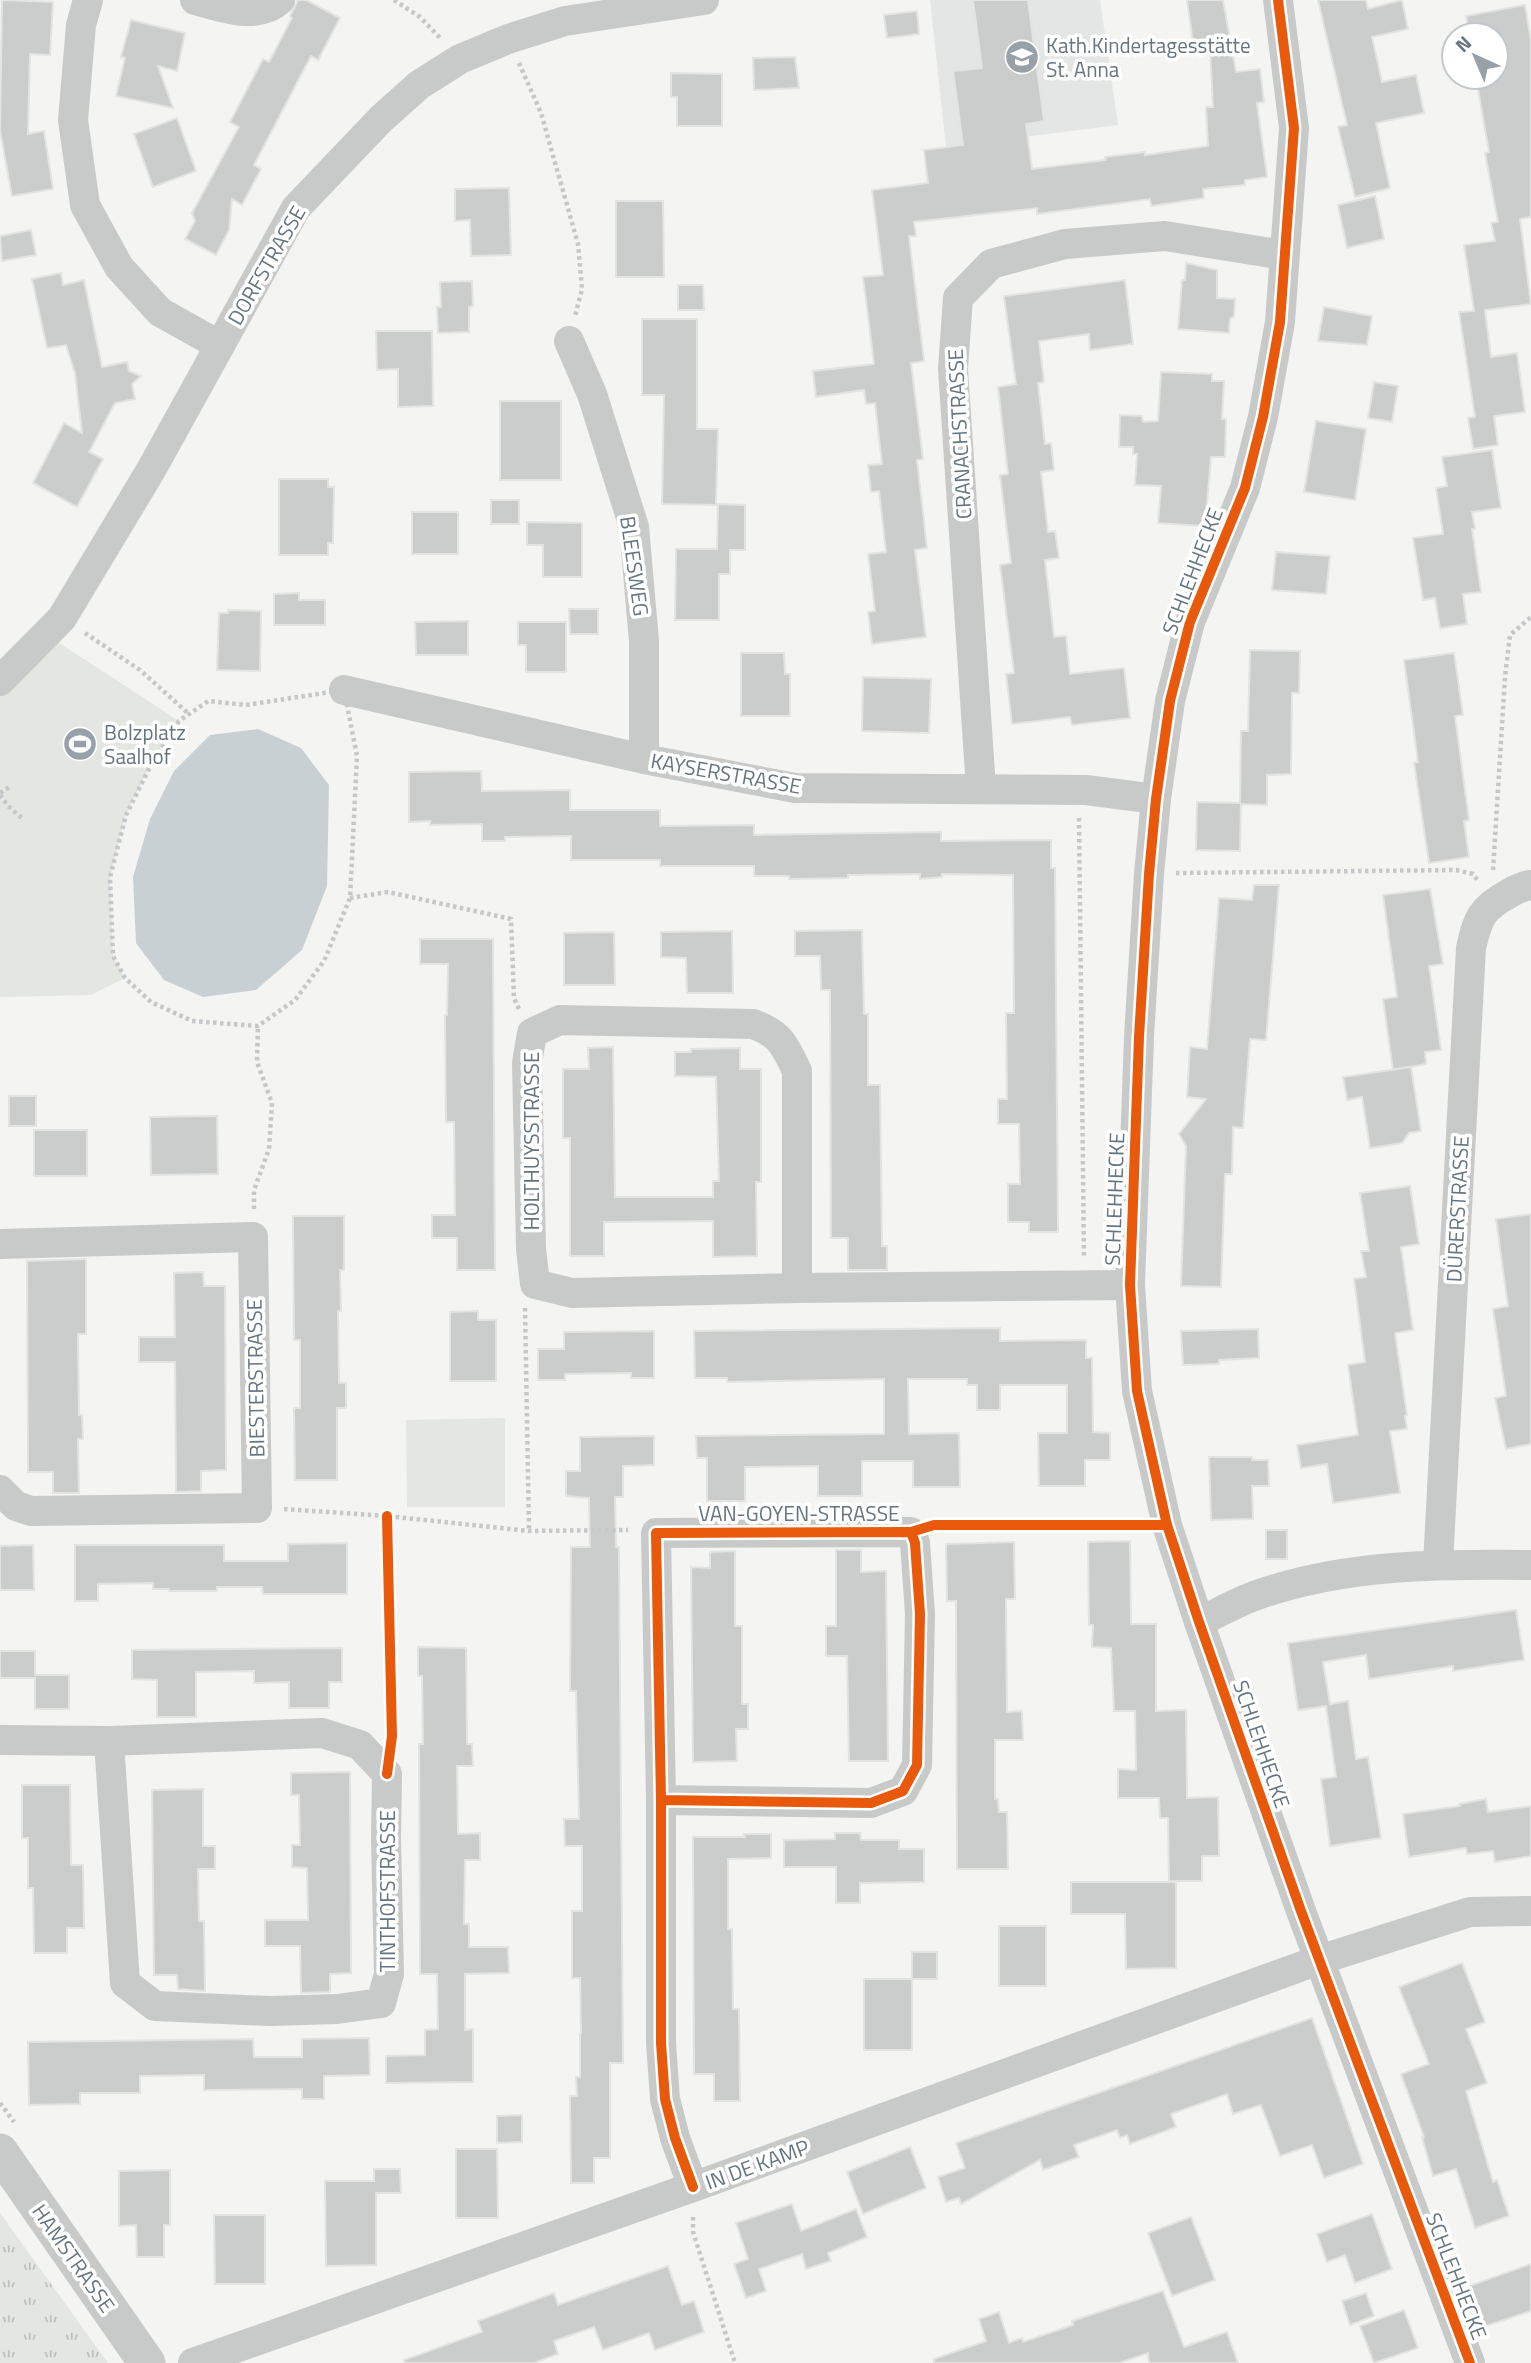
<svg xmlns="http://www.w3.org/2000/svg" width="1531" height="2363" viewBox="0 0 1531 2363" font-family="'Titillium Web',sans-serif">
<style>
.built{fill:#e4e5e5}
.grass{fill:url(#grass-tufts)}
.park{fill:#e4e6e1}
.water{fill:#c9d0d3}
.building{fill:#cbcccc;stroke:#e3e3e2;stroke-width:2}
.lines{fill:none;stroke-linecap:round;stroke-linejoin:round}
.path{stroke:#c6c7c8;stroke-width:4.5;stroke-dasharray:3.5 3.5;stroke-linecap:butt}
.minor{stroke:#c8caca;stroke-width:30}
.tertiary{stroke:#c8caca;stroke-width:37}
.cycleway-casing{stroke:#fff;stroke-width:15}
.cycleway{stroke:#e8590c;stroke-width:10}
.labels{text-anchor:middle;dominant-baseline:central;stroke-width:7;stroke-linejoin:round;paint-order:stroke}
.poi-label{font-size:21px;fill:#667580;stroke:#fff;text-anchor:start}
.street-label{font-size:21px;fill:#667580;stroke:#fff}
</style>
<defs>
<pattern id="grass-tufts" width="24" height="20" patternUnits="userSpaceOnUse" patternTransform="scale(1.75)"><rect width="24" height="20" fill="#e4e6e1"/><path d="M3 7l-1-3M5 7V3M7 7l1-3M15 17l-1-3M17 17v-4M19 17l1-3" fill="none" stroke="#bdbfbc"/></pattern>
</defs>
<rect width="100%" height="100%" fill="#f4f4f2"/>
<!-- built -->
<polygon class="built" points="930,0 1100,0 1118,125 946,147"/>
<!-- grass -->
<polygon class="grass" points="0,2213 108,2363 0,2363"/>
<!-- park -->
<g class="park">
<polygon points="47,635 179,721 152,761 126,815 110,877 113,956 125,978 91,995 0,997 0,681"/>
<polygon points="505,1418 505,1507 407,1507 406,1420"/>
</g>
<!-- water -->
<polygon class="water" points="258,729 301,748 329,785 327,886 302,950 256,990 203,997 164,980 136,943 133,877 150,819 174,771 210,735"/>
<!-- building -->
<g class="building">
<polygon points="2,0 53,2 50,55 30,54 28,134 44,131 53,189 12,196 0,131"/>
<polygon points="298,0 306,0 340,18 318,60 311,56 254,165 261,169 242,205 232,199 229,230 216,255 185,239 195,221 192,213 239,127 230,122 263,59 269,62 292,18 290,16"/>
<polygon points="973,0 1028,0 1044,121 1026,124 1032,169 1106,160 1105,157 1145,152 1145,155 1208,146 1206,107 1213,107 1210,48 1194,50 1187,0 1223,0 1236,72 1260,69 1264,102 1257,103 1267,177 1245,180 1245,185 1203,189 1204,198 1151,206 1150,199 1037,214 1037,208 914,222 916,236 909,236 924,361 911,363 923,459 917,460 927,548 915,550 926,637 872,644 868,612 875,611 868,554 886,552 879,491 871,492 868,465 882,464 875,403 866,404 864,390 816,397 813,371 874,364 863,277 883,275 872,190 928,183 924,150 963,145 953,71 982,68"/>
<polygon points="1318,0 1366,0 1368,9 1402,0 1408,29 1372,37 1382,82 1416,75 1424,113 1376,123 1390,188 1355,197 1338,127 1347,125"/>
<polygon points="1525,5 1531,41 1531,217 1520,219 1531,304 1485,310 1491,357 1517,353 1525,412 1494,416 1498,445 1473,449 1468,418 1475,417 1459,312 1474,311 1464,245 1495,241 1491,223 1498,222 1485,153 1489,152 1476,78 1496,77 1496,35 1470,35 1466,16"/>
<polygon points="917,11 919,34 887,38 884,15"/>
<polygon points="131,20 185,33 177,71 158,66 173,108 116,96 125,58 121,57"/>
<polygon points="795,57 799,88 754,90 753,58"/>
<polygon points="671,73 722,74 722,126 677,126 677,97 671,97"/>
<polygon points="177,118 196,171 153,187 134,134"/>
<polygon points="509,188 511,255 471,256 470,220 455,221 455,189"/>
<polygon points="1375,196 1384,239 1347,248 1338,205"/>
<polygon points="616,201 663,201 664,277 616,277"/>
<polygon points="31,230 36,255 2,261 0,236"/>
<polygon points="1186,263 1217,270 1217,298 1235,299 1234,316 1230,319 1229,333 1178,329 1182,280 1185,280"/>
<polygon points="61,273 63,285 84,280 102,367 127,362 129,371 141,376 132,384 135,399 115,403 89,452 103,459 77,507 33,483 64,423 82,433 75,373 66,345 47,348 32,279"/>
<polygon points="1125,280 1133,344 1090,350 1089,334 1039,341 1044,382 1038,383 1045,444 1051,443 1054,470 1041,472 1048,532 1055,531 1059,558 1045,560 1054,637 1066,636 1070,674 1124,668 1130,718 1072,725 1070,717 1012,724 1006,674 1014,673 1000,565 1011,563 1000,475 1008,474 998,387 1016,384 1004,296"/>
<polygon points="472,281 473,306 469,307 469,332 438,333 437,307 441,307 440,282"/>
<polygon points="678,285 703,285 704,310 678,310"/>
<polygon points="1324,307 1372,316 1367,345 1318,341"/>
<polygon points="642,319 697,319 697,429 718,429 716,505 662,504 664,395 642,395"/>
<polygon points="376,331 432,331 433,406 398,407 398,369 377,370"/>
<polygon points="1161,372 1212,374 1212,381 1224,381 1222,419 1226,419 1225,457 1211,457 1205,526 1158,523 1161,486 1135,485 1137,454 1133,454 1133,447 1119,447 1120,415 1142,416 1143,422 1158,421"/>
<polygon points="1374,382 1398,386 1392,422 1368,418"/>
<rect x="500" y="401" width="61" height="79"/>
<polygon points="1316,421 1366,429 1355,500 1304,492"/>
<polygon points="1492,450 1501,508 1472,512 1475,529 1472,529 1481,592 1463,594 1467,624 1440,628 1435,598 1423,600 1413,538 1443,534 1436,488 1447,486 1442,457"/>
<polygon points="279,479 328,479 328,487 334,487 333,543 328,543 328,555 279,555"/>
<rect x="491" y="500" width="28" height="24"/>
<polygon points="718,504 745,505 745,550 730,550 730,574 719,574 719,620 675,620 676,549 717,549"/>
<rect x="412" y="512" width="46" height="42"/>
<polygon points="527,522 582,523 582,577 543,577 543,545 527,545"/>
<polygon points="1276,552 1330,556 1326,594 1272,590"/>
<polygon points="299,593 299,600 325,600 325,625 274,625 274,594"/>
<polygon points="569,609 598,609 598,634 570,634"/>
<polygon points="228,610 261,611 260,671 217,670 219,613 228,613"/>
<polygon points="468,621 468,655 416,655 415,622"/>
<polygon points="518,622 566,622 566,672 526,672 526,645 518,645"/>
<polygon points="1250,650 1300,651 1299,693 1292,693 1291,774 1267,775 1267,805 1241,804 1240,851 1196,850 1197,802 1240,803 1241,731 1248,731"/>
<polygon points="741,653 784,653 785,674 790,674 790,716 741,716"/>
<polygon points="1454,653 1463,715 1455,716 1469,820 1464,821 1469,857 1429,863 1414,763 1418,762 1404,660"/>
<polygon points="863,677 931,679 929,733 862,731"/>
<polygon points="481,771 482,791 570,790 570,810 660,810 660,826 754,825 754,835 941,832 941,841 1051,840 1051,868 1055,868 1058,1232 1029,1232 1029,1222 1008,1222 1008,1184 1020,1184 1019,1124 998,1124 998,1099 1007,1099 1006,1013 1014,1013 1013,875 942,874 942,877 920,879 920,874 848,875 848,878 789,879 789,876 754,876 754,866 660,866 660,860 571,860 571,836 505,837 505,841 482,841 482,824 430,825 430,821 409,822 409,772"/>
<polygon points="1254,885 1279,885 1266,1040 1250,1039 1243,1128 1233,1127 1232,1174 1225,1174 1221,1287 1181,1286 1186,1146 1179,1134 1206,1099 1187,1097 1190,1047 1207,1049 1219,898 1252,900"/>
<polygon points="1430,889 1443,964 1429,966 1441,1050 1425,1052 1426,1064 1393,1070 1383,999 1397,997 1383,895"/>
<polygon points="862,930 864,1014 868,1014 868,1085 880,1085 882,1246 887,1246 887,1270 848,1270 848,1238 831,1238 830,990 821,990 820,956 795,956 795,931"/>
<polygon points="732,931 733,993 687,993 686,958 661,957 661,932"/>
<polygon points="614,932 615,985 564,985 564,933"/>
<polygon points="420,939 493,939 495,1270 457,1270 457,1238 432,1238 432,1215 455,1215 454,1122 446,1122 445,1016 447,1015 448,964 420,964"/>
<polygon points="613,1047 615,1197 713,1197 713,1181 719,1181 716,1077 675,1076 675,1052 691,1052 691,1049 740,1048 740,1069 761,1069 761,1182 756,1182 757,1256 713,1257 713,1221 604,1222 604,1256 570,1256 570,1138 563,1138 563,1069 589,1069 588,1048"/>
<polygon points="1411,1067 1421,1131 1409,1133 1402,1143 1370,1148 1362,1097 1347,1100 1343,1077"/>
<rect x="9" y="1096" width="27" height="30"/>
<polygon points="217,1116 218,1174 151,1175 150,1117"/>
<rect x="34" y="1130" width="53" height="46"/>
<polygon points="1410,1186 1419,1244 1401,1247 1413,1330 1395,1333 1407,1415 1405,1416 1407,1429 1390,1431 1400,1493 1333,1503 1327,1464 1301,1468 1297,1445 1358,1435 1348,1365 1365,1362 1354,1279 1366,1277 1361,1251 1369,1251 1360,1193"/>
<polygon points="1531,1214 1531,1444 1506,1449 1495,1398 1506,1396 1493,1309 1508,1306 1496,1219"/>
<polygon points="293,1216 344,1216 344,1270 340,1270 341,1311 338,1311 339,1383 346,1383 346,1408 337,1408 337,1480 295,1480 294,1408 300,1408 300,1340 294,1340"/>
<polygon points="86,1259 86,1334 78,1334 79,1415 82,1415 83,1439 78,1439 79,1493 53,1493 53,1472 28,1472 27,1261"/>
<polygon points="203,1272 204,1286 225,1286 226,1470 201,1471 201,1491 176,1492 175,1362 139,1362 139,1337 175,1337 174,1273"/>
<polygon points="478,1311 478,1320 496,1320 496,1381 450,1381 450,1312"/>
<polygon points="1000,1328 1000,1341 1086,1340 1086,1358 1092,1358 1093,1432 1110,1433 1110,1460 1085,1460 1085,1486 1039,1486 1038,1433 1067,1433 1067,1385 1000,1385 1000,1410 977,1410 977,1385 967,1385 967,1379 908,1379 909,1434 959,1433 960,1487 913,1487 913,1461 862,1461 862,1496 818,1496 818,1466 745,1467 745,1501 707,1501 707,1458 697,1458 696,1436 884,1434 884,1379 727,1382 727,1378 695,1378 694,1331"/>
<polygon points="1258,1329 1259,1358 1219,1360 1219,1364 1183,1365 1181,1331"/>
<polygon points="654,1331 654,1378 631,1378 631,1373 565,1374 565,1380 538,1380 538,1349 564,1349 564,1332"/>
<polygon points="654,1436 654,1465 623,1466 623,1497 615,1497 616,1547 619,1547 623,2063 610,2063 610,2158 594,2158 594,2183 571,2183 570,2096 577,2096 576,2077 580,2077 580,2034 581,2033 580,1978 572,1978 572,1911 582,1911 582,1846 565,1846 564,1819 579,1819 576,1691 570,1691 571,1547 590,1547 589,1498 566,1496 566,1471 580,1471 580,1437"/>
<polygon points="1209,1457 1252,1457 1252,1460 1268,1460 1269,1486 1252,1486 1253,1519 1211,1520"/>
<rect x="1266" y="1530" width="21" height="29"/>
<polygon points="1130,1541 1131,1624 1156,1624 1156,1711 1186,1710 1187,1798 1218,1797 1219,1856 1202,1856 1202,1881 1169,1881 1168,1818 1160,1818 1159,1798 1118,1798 1118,1769 1136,1770 1135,1711 1114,1711 1111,1648 1092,1647 1093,1625 1089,1625 1088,1542"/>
<polygon points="1014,1542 1015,1599 1006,1599 1007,1712 1022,1711 1023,1740 995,1740 995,1799 998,1799 999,1812 1007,1812 1008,1869 957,1869 956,1601 947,1601 946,1544"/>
<polygon points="347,1543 347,1594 263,1594 262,1587 217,1587 217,1591 169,1591 169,1589 153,1589 153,1583 98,1584 98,1601 75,1601 75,1545 224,1545 224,1561 288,1561 288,1544"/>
<polygon points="33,1545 34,1590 0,1590 0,1546"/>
<polygon points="836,1550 861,1550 861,1572 886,1571 888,1761 849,1761 847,1656 826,1656 826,1626 836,1626"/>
<polygon points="735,1551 735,1626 742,1626 742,1704 748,1704 748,1729 736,1729 737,1761 693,1762 691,1567 710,1568 710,1552"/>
<polygon points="1516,1610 1524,1660 1453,1671 1453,1666 1369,1679 1366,1655 1323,1662 1330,1704 1348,1701 1356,1759 1368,1757 1381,1838 1330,1846 1321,1779 1336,1777 1326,1706 1298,1710 1288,1643"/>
<polygon points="418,1647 466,1648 467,1744 472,1744 473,1766 457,1766 458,1834 480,1833 480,1860 465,1860 464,1924 469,1924 469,1947 508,1947 509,1973 465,1974 465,2030 473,2029 473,2082 386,2083 386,2056 425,2055 425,2030 438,2029 437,1974 420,1974 419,1744 423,1744 422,1676 418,1676"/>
<polygon points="342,1648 342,1682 329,1682 329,1708 289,1708 289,1682 254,1683 254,1671 196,1672 196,1717 157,1717 157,1680 132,1679 132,1650"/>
<polygon points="0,1651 35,1651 35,1675 69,1675 69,1709 35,1709 35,1678 0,1678"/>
<polygon points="350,1772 351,1973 330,1974 330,1992 301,1993 300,1946 265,1946 265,1920 308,1920 307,1868 292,1867 292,1845 300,1845 299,1795 291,1795 291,1773"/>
<polygon points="22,1785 70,1785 71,1865 83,1865 84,1928 67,1928 67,1953 34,1953 33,1888 28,1888 28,1838 22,1838"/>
<polygon points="203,1789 203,1846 215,1846 215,1869 198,1869 199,1921 204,1921 205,1991 178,1989 177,1975 154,1975 152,1790"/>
<polygon points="1486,1799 1488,1812 1531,1806 1531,1856 1495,1862 1493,1851 1467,1854 1466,1848 1409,1857 1403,1814 1460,1806 1459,1804"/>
<polygon points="835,1833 860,1833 861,1840 899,1840 899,1849 924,1849 924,1882 860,1883 860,1903 836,1903 836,1867 784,1867 784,1840 835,1839"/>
<polygon points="744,1834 771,1834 771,1858 728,1859 728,1929 732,1929 733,2009 739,2009 740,2101 714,2101 714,2074 694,2074 693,1837 745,1837"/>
<polygon points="1071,1882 1176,1882 1176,1968 1126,1969 1125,1914 1071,1914"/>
<rect x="999" y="1926" width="47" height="60"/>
<rect x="912" y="1952" width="25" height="27"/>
<polygon points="1462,1963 1485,2022 1466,2029 1487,2083 1466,2091 1493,2182 1497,2180 1509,2216 1475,2228 1456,2169 1433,2176 1422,2137 1424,2137 1401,2074 1429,2064 1399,1987"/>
<rect x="864" y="1979" width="48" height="71"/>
<polygon points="1312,2018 1363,2164 1324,2178 1312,2145 1280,2156 1261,2105 1233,2114 1227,2094 1171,2114 1176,2127 1130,2144 1127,2135 1120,2138 1117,2130 1074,2145 1079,2157 1043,2170 1040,2160 961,2204 959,2198 946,2202 938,2177 965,2168 956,2143"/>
<polygon points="369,2038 370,2075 324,2076 324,2099 302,2099 302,2089 204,2090 204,2075 140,2076 140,2093 80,2093 80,2104 29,2105 28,2042 253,2039 254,2057 302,2057 302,2039"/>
<polygon points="522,2115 522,2142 497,2143 497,2116"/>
<polygon points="910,2147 926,2188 863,2214 847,2172"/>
<polygon points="456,2149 497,2149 498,2218 456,2218"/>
<polygon points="374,2169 400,2169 401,2193 376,2193 376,2265 326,2266 325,2181 374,2181"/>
<polygon points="170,2170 170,2225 164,2225 164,2257 137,2257 136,2225 119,2226 119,2171"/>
<polygon points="792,2204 801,2231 856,2209 867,2237 828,2253 831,2261 806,2269 802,2254 759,2269 766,2291 746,2298 734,2264 748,2259 736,2223"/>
<polygon points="1372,2214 1392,2269 1355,2283 1345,2255 1327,2262 1317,2234"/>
<polygon points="214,2215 265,2215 265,2284 215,2284"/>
<polygon points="1191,2217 1215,2280 1172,2296 1148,2233"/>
<polygon points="1531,2264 1531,2311 1483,2327 1469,2286"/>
<polygon points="668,2266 682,2305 694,2301 704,2332 655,2350 649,2333 603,2350 594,2327 554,2341 558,2354 534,2363 405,2363 404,2360 482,2332 478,2321 554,2293 558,2305"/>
<polygon points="1163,2291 1184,2347 1227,2332 1238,2363 1149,2363 1148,2353 1119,2363 934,2363 934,2359 986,2341 979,2319 999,2312 1009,2343 1022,2338 1023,2342 1073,2325 1072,2321"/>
<polygon points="1366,2293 1374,2316 1350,2325 1342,2301"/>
<polygon points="1404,2310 1418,2348 1374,2363 1360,2326"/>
</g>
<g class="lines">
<!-- path -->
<g class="path">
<polyline points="394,0 420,17 442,40"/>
<polyline points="519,63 541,113 578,244 582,289 575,316"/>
<polyline points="85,633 140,670 189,714"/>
<polygon points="344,690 357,756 350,898 324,961 295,1000 258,1026 192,1021 151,1002 125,978 113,956 110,877 126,815 153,761 179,721 208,701 246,705"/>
<polyline points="0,793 11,786"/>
<polyline points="0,795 8,806 23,819"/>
<polyline points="1079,818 1084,1257"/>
<polyline points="1493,870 1505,677 1510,635 1531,617"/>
<polyline points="1176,873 1456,870 1473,874 1478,881"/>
<polyline points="350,898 388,892 511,919 514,998 519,1009"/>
<polyline points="254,1209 254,1190 269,1149 272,1103 257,1062 258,1026"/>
<polyline points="525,1308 529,1531"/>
<polyline points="284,1509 387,1516 529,1531 628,1530"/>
<polyline points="0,2103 14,2122"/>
<polyline points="693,2217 693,2232 735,2363"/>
</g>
<!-- minor -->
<g class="minor">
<polyline points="88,0 81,25 73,120 85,205 119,267 160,312 219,345"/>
<path d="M195 0C222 7 257 21 280 0"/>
<polyline points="1278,0 1294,128 1280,322 1263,417 1245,488 1190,622 1170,701 1156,799 1149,874 1139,1037 1130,1285 1137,1391 1167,1525 1199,1622 1301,1911 1470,2363"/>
<polyline points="569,341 592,394 634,527 644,641 644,759"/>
<polyline points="0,681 62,618 151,470 296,208 381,119 419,85 460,59 508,39 565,21 704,0"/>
<polyline points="344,690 644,759 795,788 1086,790 1156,799"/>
<polyline points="981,789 953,369 958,298 991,264 1065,244 1165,236 1284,255"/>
<polyline points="0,1244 253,1237 257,1508 31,1511 16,1506 0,1490"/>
<path d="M797 1288 572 1293 535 1284 531 1249 527 1063 532 1033 560 1020 753 1024C781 1034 785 1046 797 1071V1288L1130 1285"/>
<path d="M1438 1564 1471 948C1478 917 1482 908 1510 893 1517 889 1523 886 1531 885"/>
<path d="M1199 1622C1218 1613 1237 1602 1257 1595 1345 1564 1439 1564 1531 1565"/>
<polyline points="0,1740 109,1741 322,1733 360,1745 387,1774 386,1839 389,1974 381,2003 337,2009 269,2011 155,2006 125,1983 109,1741"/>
<polyline points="661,1800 871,1803 903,1791 917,1765 920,1614 915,1543 911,1532 656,1533 661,1800 661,2043 665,2099 675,2138 693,2187"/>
<polyline points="193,2363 693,2187 1319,1960 1470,1912 1531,1911"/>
</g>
<!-- tertiary -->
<polyline class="tertiary" points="0,2152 147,2363"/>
<!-- cycleway casing -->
<g class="cycleway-casing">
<g id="cycleway">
<polyline points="1278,0 1294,128 1280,322 1263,417 1245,488 1190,622 1170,701 1156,799 1149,874 1139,1037 1130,1285 1137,1391 1167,1525 1199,1622 1301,1911 1470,2363"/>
<polyline points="387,1516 392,1736 387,1774"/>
<polyline points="911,1532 934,1525 1167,1525"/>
<polyline points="661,1800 871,1803 903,1791 917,1765 920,1614 915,1543 911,1532 656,1533 661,1800 661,2043 665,2099 675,2138 693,2187"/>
</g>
</g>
<!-- cycleway -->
<use href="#cycleway" class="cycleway"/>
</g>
<!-- icons -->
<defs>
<g id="school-disc" transform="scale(1.75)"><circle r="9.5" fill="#98a1a8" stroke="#fff"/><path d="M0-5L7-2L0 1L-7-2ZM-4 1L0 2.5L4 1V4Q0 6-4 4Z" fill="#fff"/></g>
<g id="stadium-disc" transform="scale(1.75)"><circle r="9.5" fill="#98a1a8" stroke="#fff"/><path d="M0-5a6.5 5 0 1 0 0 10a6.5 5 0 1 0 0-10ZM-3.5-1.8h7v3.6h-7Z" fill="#fff"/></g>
</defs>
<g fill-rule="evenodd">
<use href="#school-disc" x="1022" y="57"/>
<use href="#stadium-disc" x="80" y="744"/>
</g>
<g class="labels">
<!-- poi labels -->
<g class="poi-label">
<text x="1046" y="45">Kath.Kindertagesstätte<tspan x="1046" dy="24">St. Anna</tspan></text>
<text x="104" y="732">Bolzplatz<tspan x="104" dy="24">Saalhof</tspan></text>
</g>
<!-- street labels -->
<g class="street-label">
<text transform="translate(266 265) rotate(-60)">DORFSTRASSE</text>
<text transform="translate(959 434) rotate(-93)">CRANACHSTRASSE</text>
<text transform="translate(635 566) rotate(82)">BLEESWEG</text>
<text transform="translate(1192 571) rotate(-69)">SCHLEHHECKE</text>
<text transform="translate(726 773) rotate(10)">KAYSERSTRASSE</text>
<text transform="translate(531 1141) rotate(-90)">HOLTHUYSSTRASSE</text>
<text transform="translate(1114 1199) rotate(-88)">SCHLEHHECKE</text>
<text transform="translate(1457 1209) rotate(-87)">DÜRERSTRASSE</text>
<text transform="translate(255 1378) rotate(-91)">BIESTERSTRASSE</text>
<text x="799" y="1513">VAN-GOYEN-STRASSE</text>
<text transform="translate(1262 1744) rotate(71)">SCHLEHHECKE</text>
<text transform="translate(387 1891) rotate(-90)">TINTHOFSTRASSE</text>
<text transform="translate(757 2164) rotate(-20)">IN DE KAMP</text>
<text transform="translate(74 2258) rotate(55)">HAMSTRASSE</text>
<text transform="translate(1457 2276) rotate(69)">SCHLEHHECKE</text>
</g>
</g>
<!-- north arrow -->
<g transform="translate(1475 56) rotate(316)"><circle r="33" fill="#ffffff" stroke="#c2c8cc" stroke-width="2"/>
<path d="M0-5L12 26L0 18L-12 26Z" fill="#98a1a8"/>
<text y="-10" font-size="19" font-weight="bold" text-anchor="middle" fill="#667580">N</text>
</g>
</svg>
